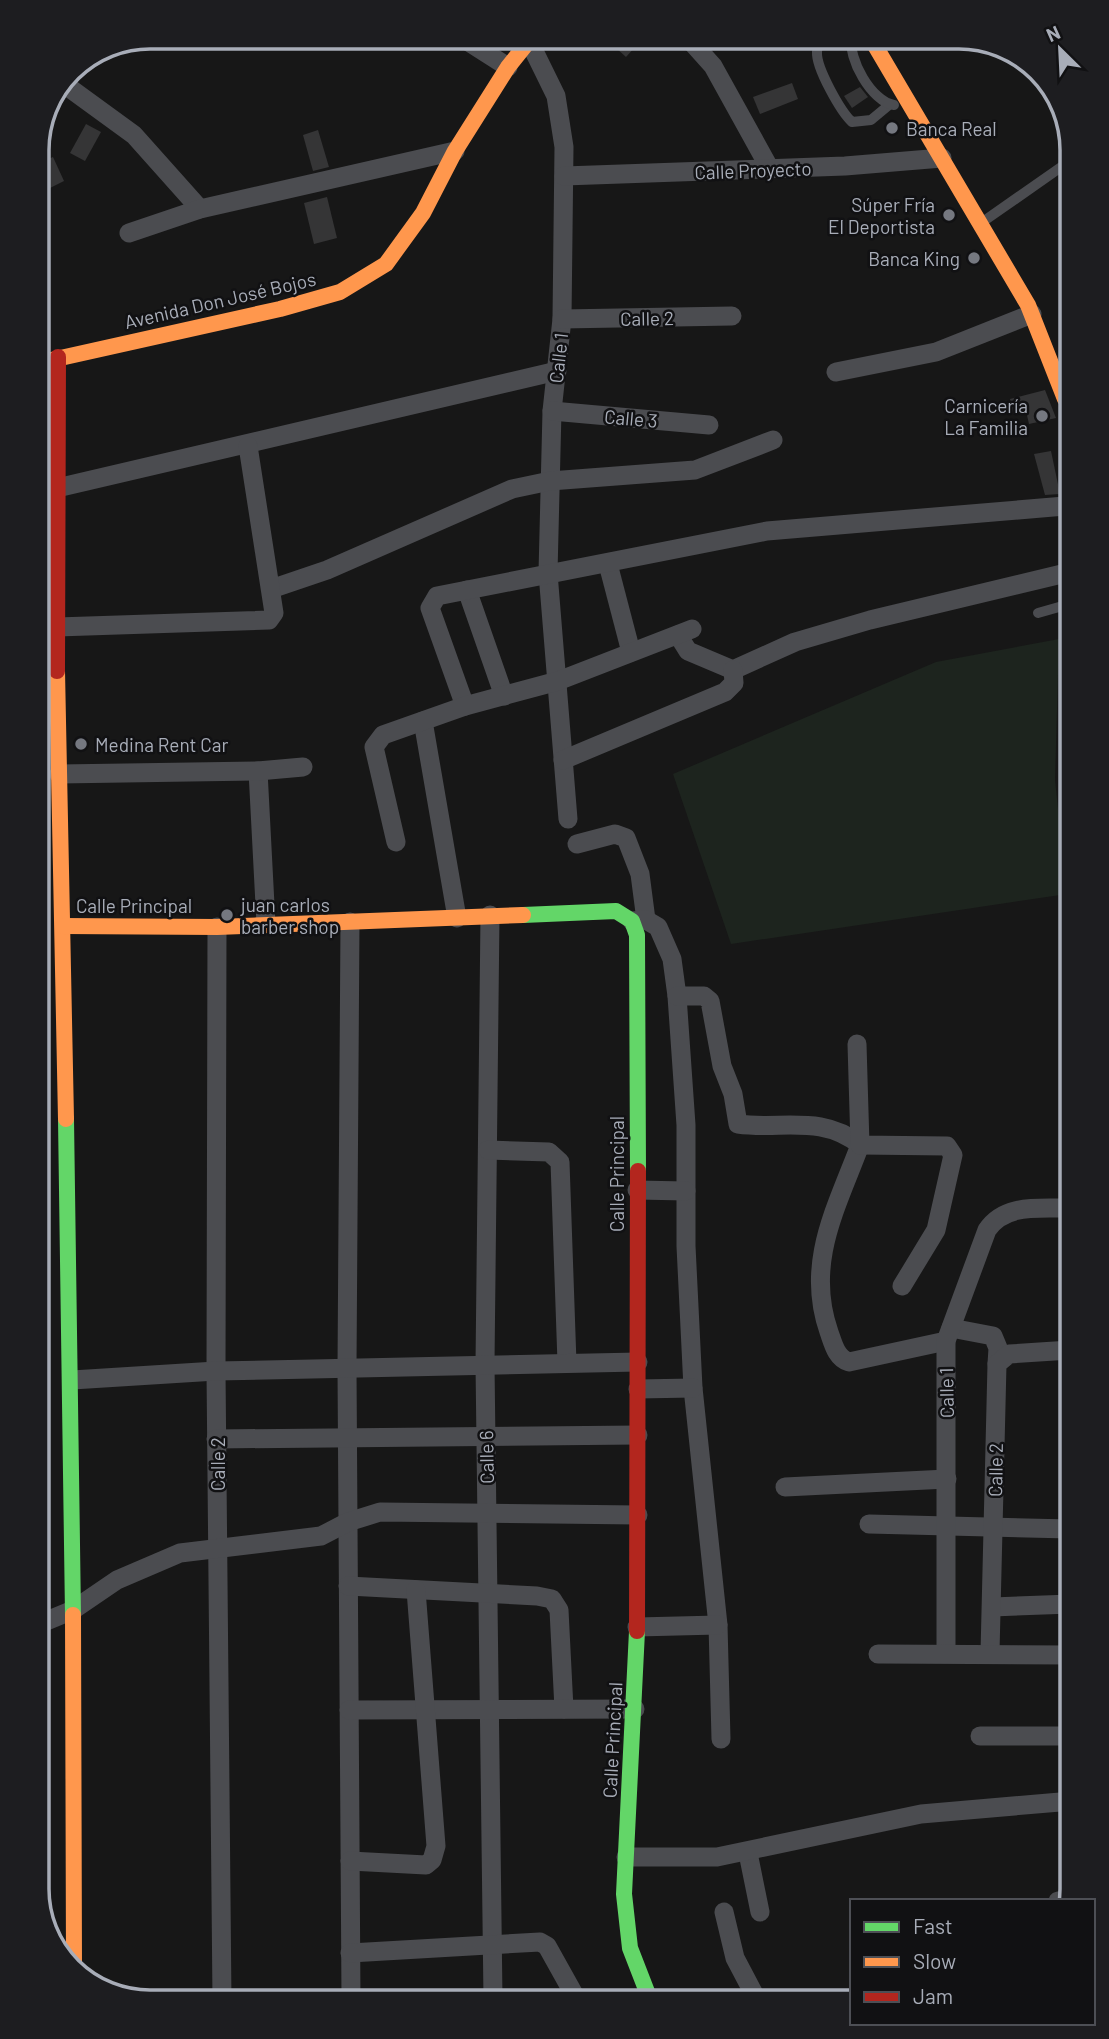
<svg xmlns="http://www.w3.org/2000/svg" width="1109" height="2039" viewBox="0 0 1109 2039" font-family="Barlow,sans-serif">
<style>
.green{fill:#1d241e}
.building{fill:#353536}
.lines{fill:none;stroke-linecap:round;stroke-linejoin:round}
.lane{stroke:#4b4c50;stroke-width:10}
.street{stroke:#4b4c50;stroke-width:19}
.fast{stroke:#63d668;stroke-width:16}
.slow{stroke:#ff974d;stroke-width:16}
.jam{stroke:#b3261e;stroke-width:16}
.poi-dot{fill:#757880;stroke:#111113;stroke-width:2.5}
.labels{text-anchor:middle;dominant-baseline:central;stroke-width:5;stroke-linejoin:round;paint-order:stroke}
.poi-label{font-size:19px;fill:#a8adb8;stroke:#111113;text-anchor:start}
.street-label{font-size:19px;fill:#a8adb8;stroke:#111113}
.rim{fill:none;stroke:#a8adb8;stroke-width:3.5}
</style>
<rect width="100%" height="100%" fill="#171717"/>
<!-- green -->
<polygon class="green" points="1059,639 1055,780 1067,894 731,944 673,774 936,662"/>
<!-- building -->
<g class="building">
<polygon points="604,37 644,37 626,57"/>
<polygon points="792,83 798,99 760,114 753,97"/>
<polygon points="860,87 868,97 852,108 844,96"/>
<polygon points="86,124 101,132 85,161 70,153"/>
<polygon points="318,130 329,167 313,171 303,135"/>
<polygon points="53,157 64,181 48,189 37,164"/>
<polygon points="327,197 337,238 314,244 304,203"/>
<polygon points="1045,390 1056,418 1029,424 1026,411 1013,414 1010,399"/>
<polygon points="1051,451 1060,494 1045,495 1034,454"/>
</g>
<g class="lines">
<!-- lane -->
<g class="lane">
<path d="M824 37C821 41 817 47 817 52 816 68 841 112 852 122L871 120 889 105"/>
<path d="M852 37C847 58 872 102 894 105"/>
<polyline points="981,223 1064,165"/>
<polyline points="1038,613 1066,605"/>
</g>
<!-- street -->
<g class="street">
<polyline points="461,37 508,67"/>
<polyline points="687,37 713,66 770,169"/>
<polyline points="529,41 556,96 564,147 562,319 552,411 548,573 568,819"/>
<polyline points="64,84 134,135 200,209"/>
<polyline points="564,176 845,166 942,158"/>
<polyline points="129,233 200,209 455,151"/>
<polyline points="562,319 732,316"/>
<polyline points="836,372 936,352 1032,314"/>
<polyline points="552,411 709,425"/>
<polyline points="57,488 557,371"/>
<polyline points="608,564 631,652"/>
<polyline points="271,589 327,570 512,489 550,481 695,470 773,440"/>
<polyline points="467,590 504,696"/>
<polyline points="57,627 269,620 274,613 248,446"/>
<polyline points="678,635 688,651 733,670 795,642 870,620 1066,573"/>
<polyline points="465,706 430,608 437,596 767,531 1065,506"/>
<polyline points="423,721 457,918"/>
<polyline points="563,760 725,692 734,683 733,670"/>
<polyline points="258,771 266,924"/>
<polyline points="59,774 258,771 303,767"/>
<polyline points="396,842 374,747 383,735 465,706 558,681 692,629"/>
<polyline points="577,844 615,834 626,838 640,874 646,920"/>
<polyline points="490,915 485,1364 493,1999"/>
<polyline points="632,921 646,920 658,927 672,959 677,996 686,1125 686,1246 693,1388 718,1625 721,1739"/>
<polyline points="350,922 347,1368 351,2000"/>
<polyline points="217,927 216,1371 222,2001"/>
<path d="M677 996H704L710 1001 722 1066 733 1094 738 1124C781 1130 822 1114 860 1145 836 1209 805 1263 829 1332 833 1343 836 1358 849 1362L946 1341"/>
<polyline points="857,1044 860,1145 947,1146 953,1155 936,1230 902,1286"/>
<polyline points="488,1150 549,1152 560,1162 567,1363"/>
<polyline points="637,1190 686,1191"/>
<polyline points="951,1328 993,1336 998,1348 997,1364"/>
<polyline points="72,1380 216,1371 638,1362"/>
<polyline points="638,1389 693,1388"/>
<polyline points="216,1439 638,1435"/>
<polyline points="785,1487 947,1479"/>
<polyline points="869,1524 1070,1529"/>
<polyline points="348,1586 537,1596 552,1599 559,1610 564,1709"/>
<polyline points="992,1607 1071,1604"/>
<polyline points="44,1622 73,1610 117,1580 180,1553 321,1536 348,1522 380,1512 638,1515"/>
<polyline points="637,1627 718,1625"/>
<path d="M946 1653V1341L987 1230C1005 1203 1039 1209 1069 1208"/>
<polyline points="990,1653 997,1364 1009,1354 1070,1350"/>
<polyline points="878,1654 1071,1655"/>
<polyline points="349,1710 635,1709"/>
<polyline points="980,1736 1071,1736"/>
<polyline points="748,1853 760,1912"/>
<polyline points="626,1857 717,1857 921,1814 1072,1801"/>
<polyline points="350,1861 426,1865 432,1860 436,1846 416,1590"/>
<polyline points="1058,1901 1069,1899"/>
<polyline points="724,1912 735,1958 755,1996"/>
<polyline points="350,1953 540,1942 547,1946 576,1998"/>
</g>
<!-- fast -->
<g class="fast">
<polyline points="523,915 616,911 632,921 637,935 638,1171"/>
<polyline points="66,1119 73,1615"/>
<polyline points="637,1631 624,1894 630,1948 649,1997"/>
</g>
<!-- slow -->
<g class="slow">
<polyline points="870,37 1028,305 1065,399"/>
<polyline points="38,363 280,309 340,292 386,264 423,213 455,151 508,67 532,37"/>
<polyline points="57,671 66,1119"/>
<polyline points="63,926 217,927 523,915"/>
<polyline points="73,1615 74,1967"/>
</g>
<!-- jam -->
<g class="jam">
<polyline points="57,671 58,357"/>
<polyline points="637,1631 638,1171"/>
</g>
</g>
<!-- markers -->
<g class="poi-dot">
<circle cx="892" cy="128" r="7"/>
<circle cx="949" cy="215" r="7"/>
<circle cx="974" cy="258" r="7"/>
<circle cx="1042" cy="416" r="7"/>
<circle cx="81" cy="744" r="7"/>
<circle cx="227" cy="915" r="7"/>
</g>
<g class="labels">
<!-- poi labels -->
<g class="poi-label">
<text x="906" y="128">Banca Real</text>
<text x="935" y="204" text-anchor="end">Súper Fría<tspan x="935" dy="22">El Deportista</tspan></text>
<text x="960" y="258" text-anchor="end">Banca King</text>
<text x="1028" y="405" text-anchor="end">Carnicería<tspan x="1028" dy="22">La Familia</tspan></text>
<text x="95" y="744">Medina Rent Car</text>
<text x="241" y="904">juan carlos<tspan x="241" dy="22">barber shop</tspan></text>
</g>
<!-- street labels -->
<g class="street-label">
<text transform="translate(753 170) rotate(-2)">Calle Proyecto</text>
<text transform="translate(220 300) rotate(-13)">Avenida Don José Bojos</text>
<text transform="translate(647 318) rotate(-1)">Calle 2</text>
<text transform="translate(558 358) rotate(-84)">Calle 1</text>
<text transform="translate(631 418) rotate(5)">Calle 3</text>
<text x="134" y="905">Calle Principal</text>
<text transform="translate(616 1174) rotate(-90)">Calle Principal</text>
<text transform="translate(946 1393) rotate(-91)">Calle 1</text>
<text transform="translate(486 1457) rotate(-91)">Calle 6</text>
<text transform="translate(217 1464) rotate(-90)">Calle 2</text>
<text transform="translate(995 1470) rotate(-89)">Calle 2</text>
<text transform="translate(612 1740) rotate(-87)">Calle Principal</text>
</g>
</g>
<!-- crop -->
<path d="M0 0H1109V2039H0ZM150 49H959A101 101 0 0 1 1060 150V1889A101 101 0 0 1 959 1990H150A101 101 0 0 1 49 1889V150A101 101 0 0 1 150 49Z" fill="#1d1d20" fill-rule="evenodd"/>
<path class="rim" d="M150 49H959A101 101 0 0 1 1060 150V1889A101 101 0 0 1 959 1990H150A101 101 0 0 1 49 1889V150A101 101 0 0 1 150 49Z"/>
<!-- legend -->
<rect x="850" y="1899" width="245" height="126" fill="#111113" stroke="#4d4f55" stroke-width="2"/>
<rect x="864" y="1922" width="35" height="10" fill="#63d668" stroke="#4d4f55" stroke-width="2"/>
<text x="913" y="1934" font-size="21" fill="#a8adb8">Fast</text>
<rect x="864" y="1957" width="35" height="10" fill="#ff974d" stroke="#4d4f55" stroke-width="2"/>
<text x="913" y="1969" font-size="21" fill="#a8adb8">Slow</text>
<rect x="864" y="1992" width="35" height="10" fill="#b3261e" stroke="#4d4f55" stroke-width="2"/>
<text x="913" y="2004" font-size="21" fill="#a8adb8">Jam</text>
<!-- north arrow -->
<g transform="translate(1060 49) rotate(336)" stroke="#111113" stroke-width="5" paint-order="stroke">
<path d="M0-5L12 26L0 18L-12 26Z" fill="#a8adb8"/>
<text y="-10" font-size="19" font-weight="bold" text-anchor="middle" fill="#a8adb8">N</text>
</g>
</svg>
